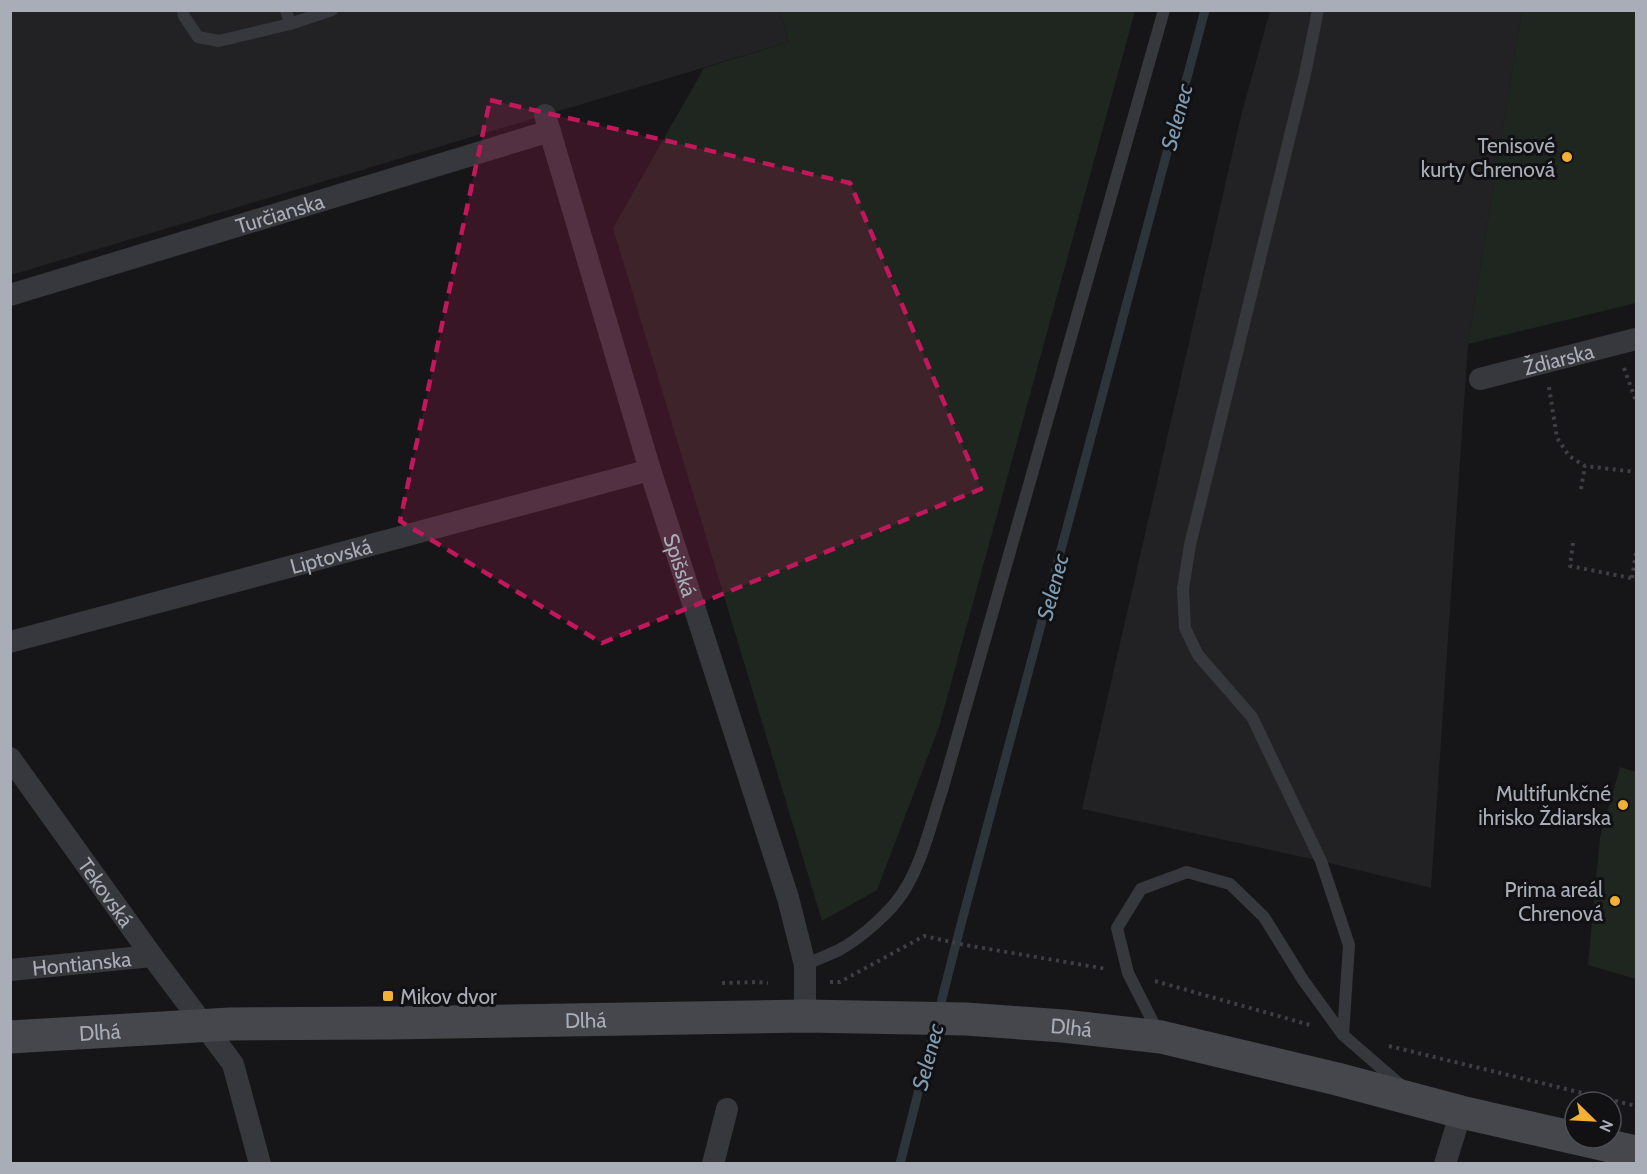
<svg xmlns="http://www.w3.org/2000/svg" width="1647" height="1174" viewBox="0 0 1647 1174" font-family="Cabin,sans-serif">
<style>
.built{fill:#222225}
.green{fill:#1e261f}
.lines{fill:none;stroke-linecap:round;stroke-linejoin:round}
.stream{stroke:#2c353c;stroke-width:9}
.path{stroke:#3d3f44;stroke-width:4;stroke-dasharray:3 4.5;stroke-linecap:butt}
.lane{stroke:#37383d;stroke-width:12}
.street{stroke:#37383d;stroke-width:22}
.secondary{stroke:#45474d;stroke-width:33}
.marked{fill:#c2185b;fill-opacity:0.2;stroke:#c2185b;stroke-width:4.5;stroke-dasharray:12 8;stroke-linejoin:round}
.poi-dot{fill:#f2b134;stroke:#111113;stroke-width:2}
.labels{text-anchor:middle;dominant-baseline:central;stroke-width:6;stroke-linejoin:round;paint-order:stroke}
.poi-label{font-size:21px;fill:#a8adb8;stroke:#111113;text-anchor:end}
.street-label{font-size:21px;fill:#a8adb8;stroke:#111113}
.water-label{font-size:22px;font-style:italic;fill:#7f9bb3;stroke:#111113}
</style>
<rect width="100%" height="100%" fill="#161618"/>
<!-- built -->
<g class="built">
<polygon points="11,11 780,11 789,42 11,275"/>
<polygon points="1270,11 1522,11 1468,344 1431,888 1321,861 1082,809 1240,120"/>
</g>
<!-- green -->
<g class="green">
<polygon points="780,11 1135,11 939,727 877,890 822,921 613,228 704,68 789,42"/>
<polygon points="1522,11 1636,11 1636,303 1468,344"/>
<polygon points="1620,767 1636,772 1636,979 1588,965 1600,837"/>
</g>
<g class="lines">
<!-- stream -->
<polyline class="stream" points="900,1164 959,932 1205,10"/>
<!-- path -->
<g class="path">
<polyline points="1624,368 1636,401"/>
<polyline points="1549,387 1557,438 1569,456 1585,466 1636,472"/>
<polyline points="1581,489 1585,466"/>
<polyline points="1573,543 1570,566 1636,579"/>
<polyline points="1632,578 1636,553"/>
<polyline points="1155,981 1310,1025"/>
<polyline points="830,982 840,982 924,936 965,945 1107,969"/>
<polyline points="722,983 758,982 768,983"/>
<polyline points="1389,1046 1636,1106"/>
</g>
<!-- lane -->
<g class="lane">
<polyline points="183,10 184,16 198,37 219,41 290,24 332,10"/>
<polyline points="286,10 290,24"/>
<polyline points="1318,10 1305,74 1190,545 1183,589 1185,628 1198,655 1252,717 1321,861 1349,945 1343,1035"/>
<path d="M805 965C816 960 828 955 839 950 861 938 891 912 904 891 923 861 932 820 943 787L1164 10"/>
<polyline points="1159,1034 1128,973 1117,928 1141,889 1187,872 1230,884 1264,917 1303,980 1343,1035 1403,1087"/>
</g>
<!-- street -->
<g class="street">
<path id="s1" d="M545 115 650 470 788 898 805 965V1016"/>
<path id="s2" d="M10 295 550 131"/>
<path id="s3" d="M1480 379 1636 339"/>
<path id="s4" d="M10 642 650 470"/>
<path id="s5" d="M10 758 152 956 233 1064 260 1164"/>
<path id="s6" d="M10 970 152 956"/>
<polyline points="713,1164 727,1109"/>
<polyline points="1445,1164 1461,1112"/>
</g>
<!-- secondary -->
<path class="secondary" id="s7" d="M10 1037 230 1024 390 1023 805 1016 966 1019 1063 1026 1161 1037 1337 1079 1461 1112 1636 1152"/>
</g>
<!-- marked area -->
<path class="marked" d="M490 100 850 183 981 489 602 643 400 521Z"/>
<!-- markers -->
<g class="poi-dot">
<circle cx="1567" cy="157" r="6"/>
<circle cx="1623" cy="805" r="6"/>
<circle cx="1615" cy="901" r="6"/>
<rect x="382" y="990" width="12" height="12" rx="3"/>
</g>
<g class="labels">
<!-- poi labels -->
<g class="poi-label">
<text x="1555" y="145">Tenisové<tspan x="1555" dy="24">kurty Chrenová</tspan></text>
<text x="1611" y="793">Multifunkčné<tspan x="1611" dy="24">ihrisko Ždiarska</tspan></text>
<text x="1603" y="889">Prima areál<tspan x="1603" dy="24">Chrenová</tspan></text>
<text x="400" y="996" text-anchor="start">Mikov dvor</text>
</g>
<!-- street labels -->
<g class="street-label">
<text stroke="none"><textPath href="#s2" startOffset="282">Turčianska</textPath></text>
<text stroke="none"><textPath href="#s3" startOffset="81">Ždiarska</textPath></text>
<text stroke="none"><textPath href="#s4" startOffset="332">Liptovská</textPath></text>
<text stroke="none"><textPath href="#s1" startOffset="470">Spišská</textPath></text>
<text stroke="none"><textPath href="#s5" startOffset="165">Tekovská</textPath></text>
<text stroke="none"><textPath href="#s6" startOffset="72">Hontianska</textPath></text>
<text stroke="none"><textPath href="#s7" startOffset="576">Dlhá</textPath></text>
<text stroke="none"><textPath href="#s7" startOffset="1062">Dlhá</textPath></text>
<text stroke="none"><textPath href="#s7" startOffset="90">Dlhá</textPath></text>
</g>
<!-- water labels -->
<g class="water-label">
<text transform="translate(1177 117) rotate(-75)">Selenec</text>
<text transform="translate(1053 587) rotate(-75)">Selenec</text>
<text transform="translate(928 1057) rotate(-75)">Selenec</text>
</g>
</g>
<!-- border -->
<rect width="1647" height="1174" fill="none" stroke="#a8adb8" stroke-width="24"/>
<!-- north arrow -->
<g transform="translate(1593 1120) rotate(114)"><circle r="28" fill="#111113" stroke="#4d4f55" stroke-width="1.5"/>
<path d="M0-4.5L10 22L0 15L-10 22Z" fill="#f2b134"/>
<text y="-9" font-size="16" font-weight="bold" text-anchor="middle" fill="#a8adb8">N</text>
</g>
</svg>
